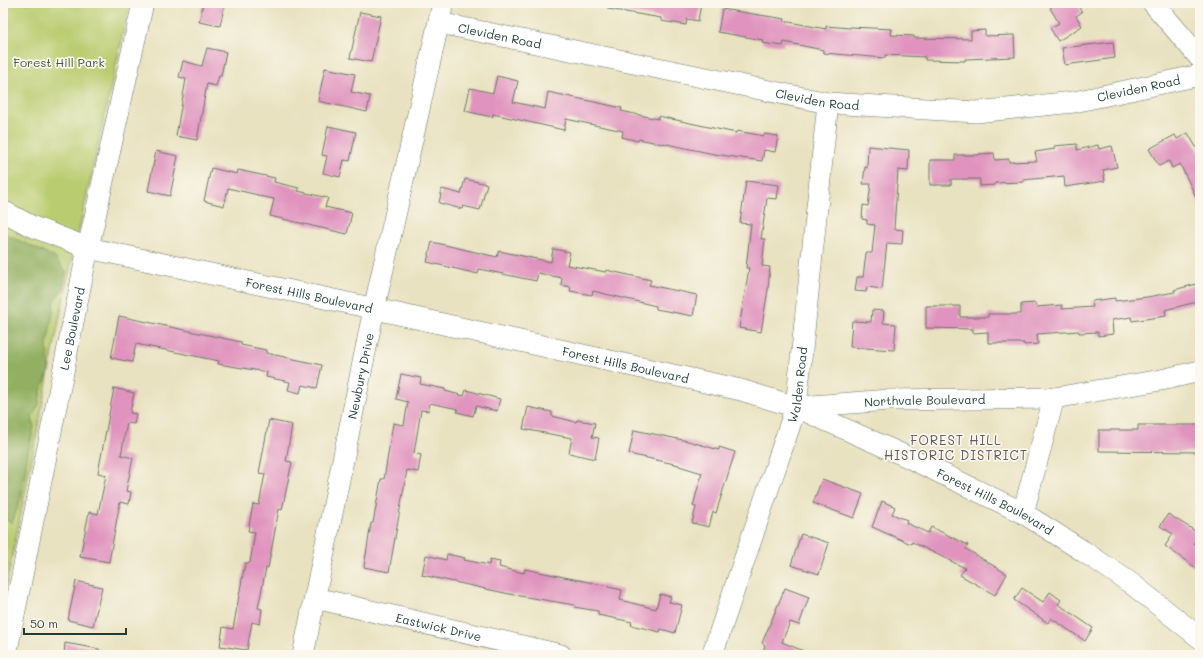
<svg xmlns="http://www.w3.org/2000/svg" width="1203" height="658" viewBox="0 0 1203 658" font-family="Mali,sans-serif">
<style>
.green{fill:#bacc6f;stroke:#6c8452}
.forest{fill:#93b062;stroke:#59764b}
.building{fill:#e093be}
.lines{fill:none;stroke-linecap:round;stroke-linejoin:round}
.minor-casing{stroke:#667765;stroke-width:22}
.minor{stroke:#fff;stroke-width:21}
.labels{text-anchor:middle;dominant-baseline:central;stroke-width:3.5;stroke-linejoin:round;paint-order:stroke}
.street-label{font-size:12px;fill:#1f3d34;stroke:#fbf7ec}
.park-label{font-size:12px;fill:#3e5a40;stroke:#fbf7ec}
.neighbourhood-label{font-size:13px;letter-spacing:1px;fill:#635b64;stroke:#fbf7ec}
</style>
<rect width="100%" height="100%" fill="#fbf7ec"/>
<filter id="ink" filterUnits="userSpaceOnUse"><feTurbulence type="fractalNoise" baseFrequency=".025" numOctaves="2"/><feDisplacementMap in="SourceGraphic" scale="8" xChannelSelector="R" yChannelSelector="G"/><feConvolveMatrix kernelMatrix="1 2 1 2 8 2 1 2 1" color-interpolation-filters="sRGB"/></filter>
<filter id="wash" filterUnits="userSpaceOnUse"><feTurbulence type="fractalNoise" baseFrequency=".012" numOctaves="4" result="noise"/><feDisplacementMap in="SourceGraphic" scale="16" xChannelSelector="R" yChannelSelector="G"/><feGaussianBlur stdDeviation="0.9" result="paint"/><feColorMatrix in="noise" values="0 0 0 0 0 0 0 0 0 0 0 0 0 0 0 0 0 1.4 0 .05"/><feComposite in="paint" operator="in"/></filter>
<g filter="url(#wash)">
<rect width="100%" height="100%" fill="#e9e2c1"/>
<!-- green -->
<polygon class="green" points="3,3 130,3 84,208 68,277 3,602"/>
<!-- forest -->
<polygon class="forest" points="3,233 54,257 66,272 63,288 55,300 47,345 49,372 41,390 39,404 32,417 34,427 28,452 21,497 12,523 3,518"/>
<g id="blocks">
<!-- building -->
<g class="building">
<polygon points="203,3 225,3 220,26 199,22"/>
<polygon points="609,3 701,3 698,21 687,19 686,25 661,21 661,18 608,9"/>
<polygon points="1058,3 1076,3 1082,12 1076,16 1082,26 1058,41 1050,28 1059,23 1050,8"/>
<polygon points="722,9 785,19 784,21 826,29 826,26 850,28 850,27 892,29 891,35 914,36 914,38 971,39 971,31 985,30 985,36 1014,35 1015,57 965,59 965,61 925,60 925,57 885,55 885,58 823,53 823,50 784,42 783,46 762,43 763,40 718,32"/>
<polygon points="360,12 381,16 371,62 350,58"/>
<polygon points="1113,42 1115,58 1065,65 1062,48"/>
<polygon points="207,48 226,52 221,76 219,76 216,86 207,84 197,140 176,136 186,79 179,77 183,61 202,66"/>
<polygon points="325,68 355,74 351,92 370,96 367,112 318,101"/>
<polygon points="497,76 518,81 513,102 545,109 548,92 622,108 621,111 658,119 658,116 736,133 737,131 764,136 764,134 778,136 775,152 764,150 762,161 714,154 662,143 662,144 639,139 638,141 622,137 623,131 566,119 564,130 493,114 492,117 465,111 470,88 493,93"/>
<polygon points="328,126 356,132 350,161 344,160 340,177 323,173 327,156 322,155"/>
<polygon points="1188,133 1200,154 1200,205 1180,164 1172,168 1169,161 1159,166 1149,149 1175,135 1177,139"/>
<polygon points="1077,144 1077,150 1098,145 1099,149 1112,146 1117,167 1103,170 1105,181 1065,187 1064,176 1023,180 1024,182 995,183 995,185 980,186 980,179 951,179 951,185 930,185 930,160 955,160 955,155 979,155 979,154 994,153 995,160 1009,159 1009,162 1037,161 1035,152 1055,149 1054,146"/>
<polygon points="868,146 909,150 908,171 898,170 894,229 903,230 902,244 887,243 882,289 867,287 866,292 855,291 857,277 863,277 866,253 872,253 875,225 867,224 867,220 862,219 863,205 868,206 871,184 863,184 865,167 867,168"/>
<polygon points="156,151 178,156 170,196 148,191"/>
<polygon points="211,168 237,174 238,170 275,178 274,182 299,188 298,191 328,198 325,207 352,213 347,234 270,216 274,199 258,196 258,195 228,188 224,206 204,201"/>
<polygon points="465,179 487,184 480,210 463,206 462,209 439,203 442,189 461,194"/>
<polygon points="746,181 779,185 777,199 767,198 761,239 765,239 762,266 770,267 768,289 761,332 739,328 749,268 746,268 751,224 740,223"/>
<polygon points="432,242 497,257 499,251 551,262 553,249 570,252 567,265 606,272 606,270 651,280 649,285 697,295 693,316 656,309 656,306 593,291 592,295 570,291 571,287 561,285 562,278 538,273 536,281 479,269 478,274 427,262"/>
<polygon points="1200,283 1200,301 1165,310 1166,316 1132,321 1131,317 1112,320 1113,334 1098,336 1098,332 1079,333 1079,331 1037,334 1038,344 1024,345 1024,343 988,343 988,332 973,333 973,329 926,328 926,306 960,306 960,317 988,317 988,314 1021,314 1021,304 1035,303 1036,307 1062,305 1062,309 1093,307 1092,301 1115,298 1115,301 1147,297 1175,292 1174,290"/>
<polygon points="872,310 884,311 883,323 896,324 894,350 850,347 852,321 871,322"/>
<polygon points="119,316 241,342 241,345 266,350 266,353 322,365 317,388 302,385 300,393 288,390 290,382 266,377 267,372 218,364 219,361 136,344 132,362 111,358"/>
<polygon points="401,374 421,378 420,384 445,389 445,391 464,396 466,390 500,399 497,411 476,406 473,416 457,412 458,409 430,403 428,411 421,410 414,453 421,455 418,472 407,470 389,572 364,567 371,523 373,523 381,479 384,479 393,423 404,425 408,402 396,399"/>
<polygon points="114,388 134,393 130,413 136,414 134,424 127,423 121,455 133,458 126,491 131,492 129,504 120,502 109,562 80,557 89,512 98,514 106,475 98,473"/>
<polygon points="528,407 552,412 552,416 576,422 577,420 595,423 592,437 599,438 595,459 569,453 572,438 523,429"/>
<polygon points="269,420 292,425 286,461 292,462 282,510 279,509 268,568 266,568 258,608 262,609 260,624 252,622 247,650 220,646 223,627 233,629 245,563 250,563 255,532 248,531 253,504 259,505 265,474 259,473"/>
<polygon points="1138,425 1200,425 1200,452 1099,451 1099,430 1138,430"/>
<polygon points="634,430 688,441 719,450 719,447 735,452 716,513 713,512 709,527 692,523 696,507 693,506 702,473 679,466 679,465 629,454"/>
<polygon points="822,479 863,494 854,518 813,503"/>
<polygon points="882,501 895,507 892,514 907,520 906,523 928,533 931,527 968,545 966,549 1007,574 995,595 960,575 965,568 912,542 911,544 872,527"/>
<polygon points="1168,514 1200,534 1194,543 1200,548 1200,571 1165,546 1173,534 1160,526"/>
<polygon points="801,534 829,543 819,574 791,565"/>
<polygon points="447,554 465,558 464,560 489,565 490,560 500,562 499,567 524,573 525,569 608,586 608,587 622,590 620,600 656,609 660,594 671,597 669,602 682,605 675,633 661,629 660,632 631,625 632,622 598,615 598,611 574,607 575,605 514,595 422,575 426,555 446,560"/>
<polygon points="76,581 102,587 93,626 68,620"/>
<polygon points="785,588 809,597 799,625 790,622 782,642 813,655 762,655 765,645 762,643"/>
<polygon points="1022,588 1043,602 1050,592 1061,600 1058,604 1093,628 1085,641 1051,618 1048,623 1014,600"/>
<polygon points="65,643 99,649 99,655 64,655"/>
</g>
</g>
</g>
<g filter="url(#ink)">
<use href="#blocks" fill-opacity="0" stroke="#667765" stroke-width="1"/>
<g class="lines">
<!-- minor casing -->
<g class="minor-casing">
<g id="minor">
<polyline points="1153,3 1200,58"/>
<path id="s1" d="M439 23 828 103 976 112 1074 102 1200 75"/>
<path id="s2" d="M3 211 31 226 88 248 362 306 741 390 796 407 912 459 1023 513 1083 551 1132 584 1200 638"/>
<path id="s3" d="M799 407 889 400 1054 398 1161 380 1200 371"/>
<polyline points="1023,513 1054,398"/>
<path id="s4" d="M315 598 561 655"/>
<path id="s5" d="M6 655 88 248 143 3"/>
<path id="s6" d="M303 655 374 309 443 3"/>
<path id="s7" d="M712 655 796 407 828 103"/>
</g>
</g>
<!-- minor -->
<use href="#minor" class="minor"/>
</g>
</g>
<g class="labels">
<!-- street labels -->
<g class="street-label">
<text stroke="none"><textPath href="#s1" startOffset="62">Cleviden Road</textPath></text>
<text stroke="none"><textPath href="#s1" startOffset="710">Cleviden Road</textPath></text>
<text stroke="none"><textPath href="#s1" startOffset="386">Cleviden Road</textPath></text>
<text stroke="none"><textPath href="#s2" startOffset="319">Forest Hills Boulevard</textPath></text>
<text stroke="none"><textPath href="#s5" startOffset="333">Lee Boulevard</textPath></text>
<text stroke="none"><textPath href="#s2" startOffset="643">Forest Hills Boulevard</textPath></text>
<text stroke="none"><textPath href="#s6" startOffset="285">Newbury Drive</textPath></text>
<text stroke="none"><textPath href="#s7" startOffset="284">Walden Road</textPath></text>
<text stroke="none"><textPath href="#s3" startOffset="126">Northvale Boulevard</textPath></text>
<text stroke="none"><textPath href="#s2" startOffset="1039">Forest Hills Boulevard</textPath></text>
<text stroke="none"><textPath href="#s4" startOffset="127">Eastwick Drive</textPath></text>
</g>
<!-- park labels -->
<g class="park-label">
<text x="59" y="62">Forest Hill Park</text>
</g>
<!-- neighbourhood labels -->
<g class="neighbourhood-label">
<text x="956" y="439">FOREST HILL<tspan x="956" dy="15">HISTORIC DISTRICT</tspan></text>
</g>
</g>
<!-- margin -->
<rect width="1203" height="658" fill="none" stroke="#fbf7ec" stroke-width="16"/>
<!-- scale -->
<path d="M24 628v6h102v-6" fill="none" stroke="#1f3d34" stroke-width="2"/>
<text x="30" y="628" font-size="12" fill="#1f3d34" stroke="#fbf7ec" stroke-width="3" paint-order="stroke">50 m</text>
</svg>
